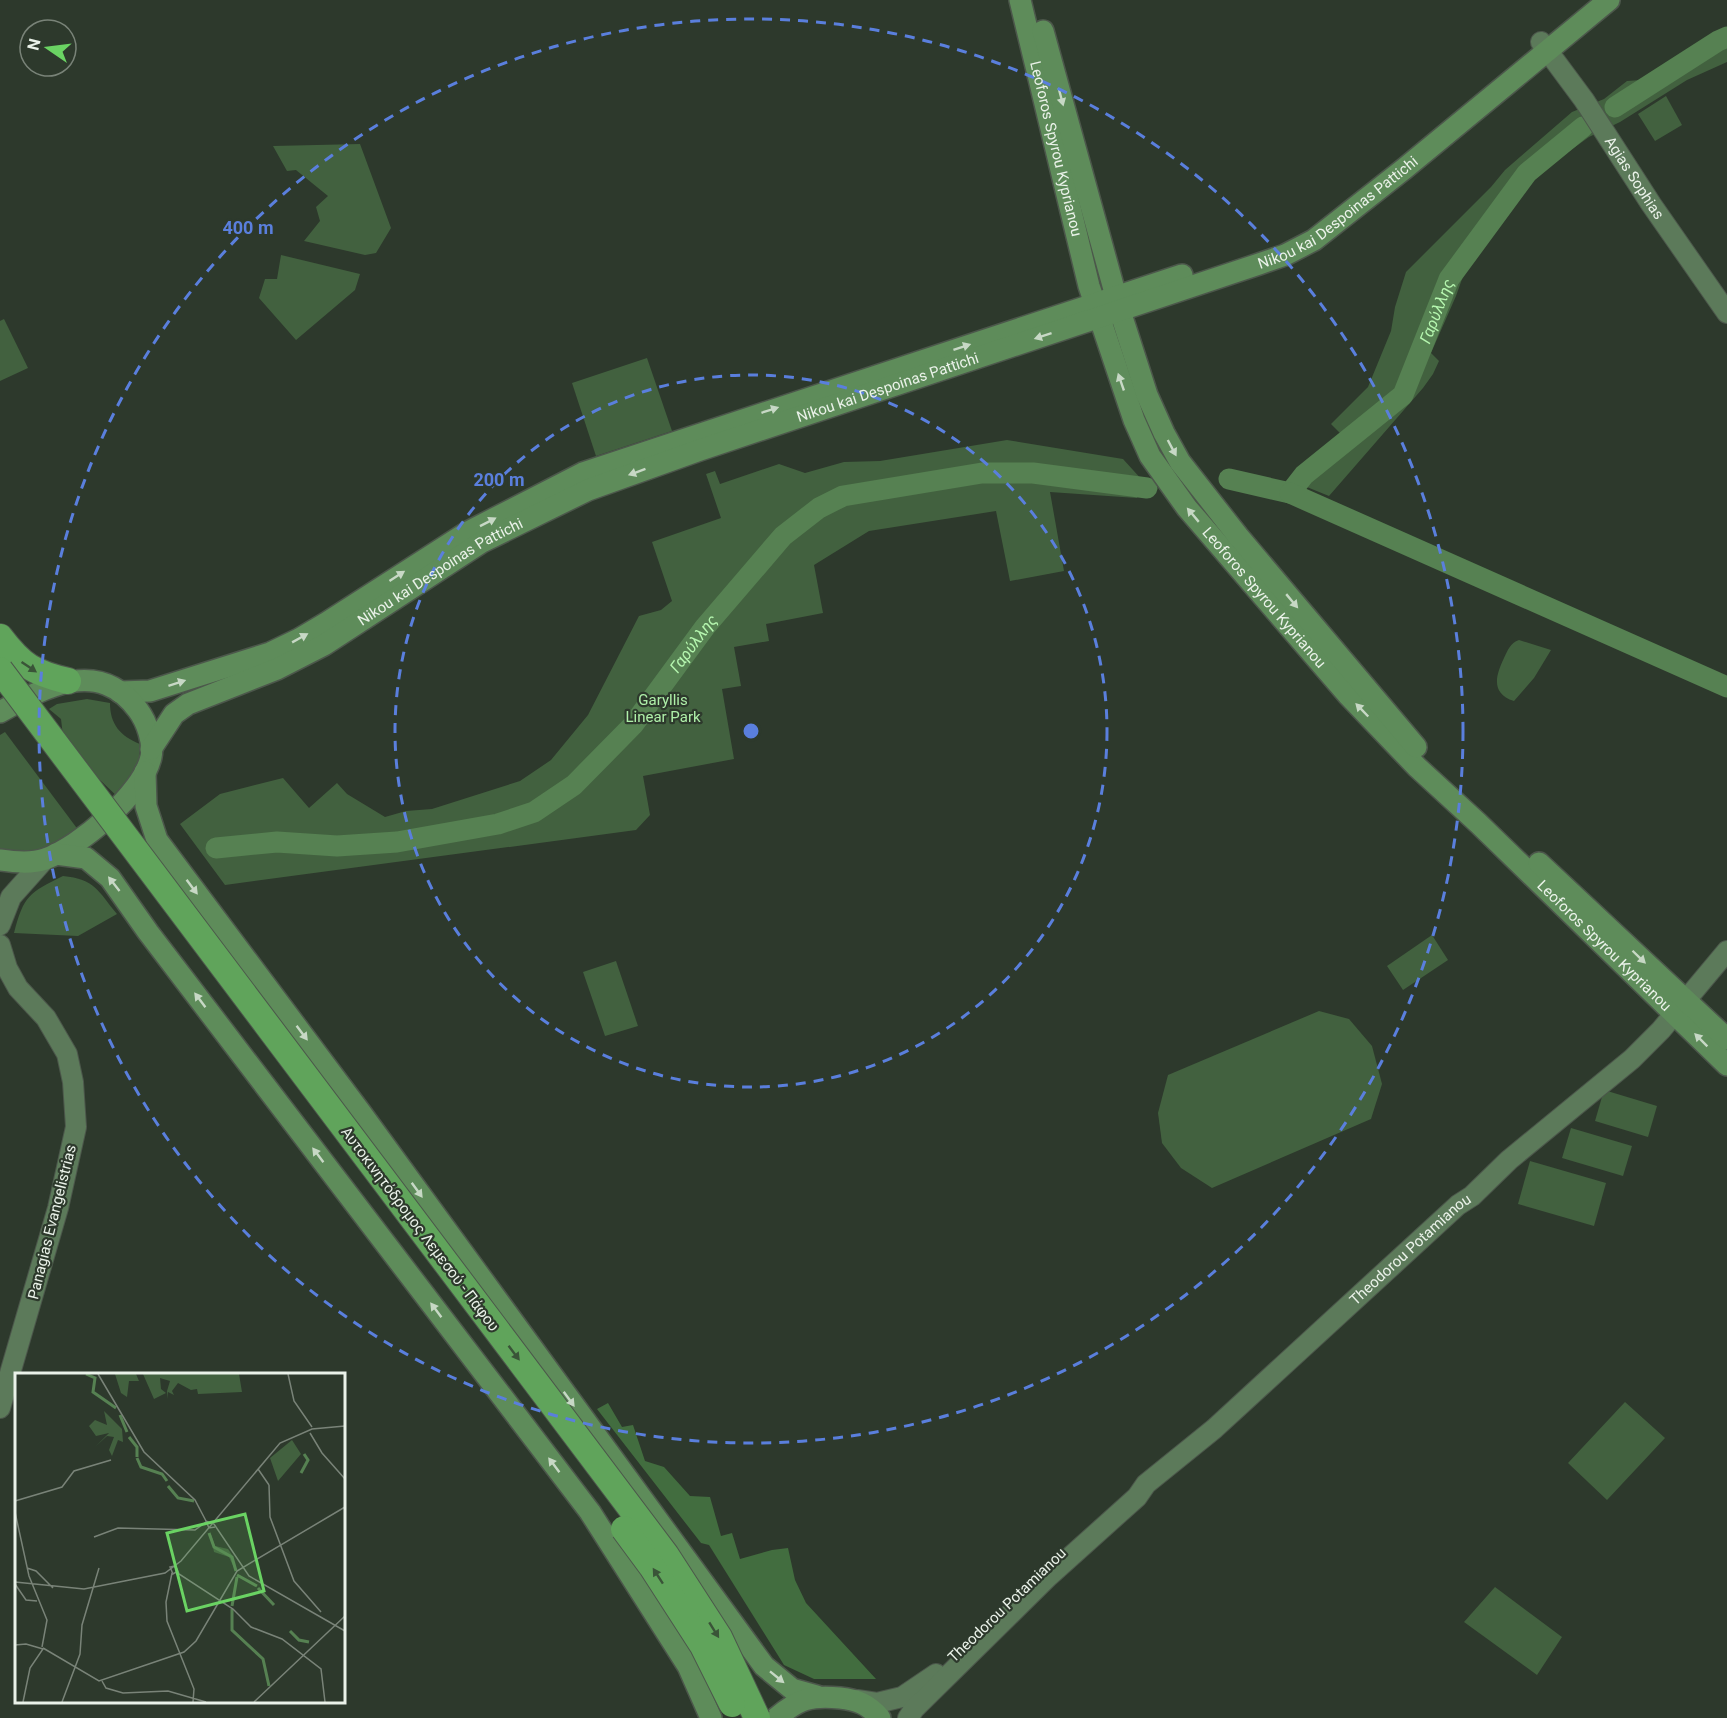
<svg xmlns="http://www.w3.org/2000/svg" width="1727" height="1718" viewBox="0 0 1727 1718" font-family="Roboto,sans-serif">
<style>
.green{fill:#42613f}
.forest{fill:#426d3f}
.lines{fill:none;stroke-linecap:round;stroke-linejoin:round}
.river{stroke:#568152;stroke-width:21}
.secondary-casing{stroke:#4c574b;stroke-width:22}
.primary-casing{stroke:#4c574b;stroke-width:24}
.highway-casing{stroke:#4c574b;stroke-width:28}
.secondary{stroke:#5c7a5a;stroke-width:20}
.primary{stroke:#5e8c5a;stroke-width:21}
.highway{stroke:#60a45b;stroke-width:26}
.highway-bridge-casing{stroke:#4c574b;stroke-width:28;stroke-linecap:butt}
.highway-bridge{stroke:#60a45b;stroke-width:26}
.oneway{fill:#c7d8c5}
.oneway2{fill:#3a5438}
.ring{fill:none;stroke:#5a7fdd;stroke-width:3;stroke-dasharray:10 8}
.labels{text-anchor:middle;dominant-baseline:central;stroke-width:4.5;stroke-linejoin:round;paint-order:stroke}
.street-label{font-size:15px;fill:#eaf2e9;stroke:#2d392c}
.park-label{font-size:15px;fill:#aff0a9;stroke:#2d392c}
.water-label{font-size:16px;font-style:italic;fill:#b5f6af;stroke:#2d392c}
.inset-river{fill:none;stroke:#568152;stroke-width:3}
.inset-road{fill:none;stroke:#798378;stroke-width:1.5}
.view{fill:#6ad363;fill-opacity:0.15;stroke:#6ad363;stroke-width:3}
.inset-edge{fill:none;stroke:#eaf2e9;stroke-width:3}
.centre{fill:#5a7fdd;stroke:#2d392c;stroke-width:3}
.ring-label{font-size:18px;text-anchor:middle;font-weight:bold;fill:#5a7fdd;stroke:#2d392c;stroke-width:4.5;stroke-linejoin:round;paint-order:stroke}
</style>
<rect width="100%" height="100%" fill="#2d392c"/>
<!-- green -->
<g class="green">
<polygon points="1727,32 1727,62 1687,80 1620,122 1589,137 1532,178 1467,265 1456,296 1431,353 1439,361 1433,374 1423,388 1329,496 1292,481 1342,435 1331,424 1368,387 1391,331 1395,307 1406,272 1491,187 1505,170 1572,112 1604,99 1627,81 1641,80"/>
<polygon points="1666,96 1682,125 1655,141 1638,114"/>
<polygon points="360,144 391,228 376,253 365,255 304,241 320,221 316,207 328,196 296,170 287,171 273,146"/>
<polygon points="281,255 360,274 355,290 296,340 259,298 265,279 277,279"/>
<polygon points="4,319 28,368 0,381 0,321"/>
<polygon points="647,358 672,431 596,456 572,383"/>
<polygon points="1007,440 1123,459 1143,481 1137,498 1050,492 1064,571 1010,581 996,511 869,531 814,565 823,613 766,624 769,641 734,647 741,686 722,689 734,759 643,776 650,815 636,830 225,885 180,824 220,794 283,778 309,808 337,783 347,794 385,817 406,811 432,809 520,781 551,760 588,715 639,616 661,610 672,601 652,542 721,518 706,474 715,471 720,484 779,464 805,473 844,462 880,461"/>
<path d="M1519 640 1551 650 1534 678 1514 701C1490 693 1496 675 1504 658 1508 650 1510 643 1519 640Z"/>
<path d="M87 699 110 703C110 724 120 736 140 744L139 762 120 799 100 780 89 776 63 736 61 719 49 709 57 704Z"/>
<polygon points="5,732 79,831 34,857 0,855 0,735"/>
<path d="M63 876C95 879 98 891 117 914L78 936 14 933C24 895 29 893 63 876Z"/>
<polygon points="1432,935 1448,960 1403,990 1387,966"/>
<polygon points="616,961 638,1026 605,1036 583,972"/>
<polygon points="1319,1011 1349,1019 1372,1046 1382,1084 1371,1119 1212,1188 1181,1168 1162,1143 1158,1113 1168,1075"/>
<polygon points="1604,1090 1657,1106 1648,1137 1595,1121"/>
<polygon points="1571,1128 1632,1146 1623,1176 1562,1158"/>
<polygon points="1530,1161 1606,1183 1594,1226 1518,1204"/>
<polygon points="1625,1402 1665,1438 1607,1500 1568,1463"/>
<polygon points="1495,1587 1562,1637 1537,1675 1464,1622"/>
</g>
<!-- forest -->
<polygon class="forest" points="608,1403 622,1427 633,1425 645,1461 664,1467 690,1496 710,1497 721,1536 732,1533 740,1559 772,1550 788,1548 795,1580 806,1603 876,1679 814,1679 784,1665 709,1545 701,1543 597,1409"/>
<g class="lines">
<!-- river -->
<g class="river">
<polyline points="1615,107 1718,41 1727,37"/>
<path id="s1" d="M1229 479 1290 493 1304 475 1403 395 1449 279 1527 173 1583 127"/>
<polyline points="1290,493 1727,687"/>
<path id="s2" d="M216 848 277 842 337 846 397 842 498 824 534 812 574 785 633 725 705 627 783 536 819 508 843 496 982 473H1033L1147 488"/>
</g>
<!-- secondary casing -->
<g class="secondary-casing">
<g id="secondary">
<path id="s3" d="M1541 42 1584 100 1651 204 1727 313"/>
<polyline points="0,925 11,897 44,860"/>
<polyline points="0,945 7,968 18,988 46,1018 67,1054 73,1082 76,1127 58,1208 0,1408"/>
<polyline points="857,1700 877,1703 902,1697 936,1674"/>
<path id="s4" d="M908 1718 914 1709 1049 1576 1137 1497 1146 1484 1214 1429 1458 1205 1472 1196 1509 1160 1632 1059 1661 1030 1727 951"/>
</g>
</g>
<!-- primary casing -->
<g class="primary-casing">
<g id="primary">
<path id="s5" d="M1020 0 1089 286 1134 420 1150 456 1187 508 1348 695 1417 767 1478 823 1727 1065"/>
<polyline points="1043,31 1120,311 1147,395 1164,433 1180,462 1238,536 1416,747"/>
<polyline points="120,692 150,691 270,653 299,639 326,623 466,533 583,473 1182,275"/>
<path d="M0 712C45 687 99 657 138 710 147 722 154 743 151 757 143 794 79 847 45 859 31 864 14 862 0 860"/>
<path id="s6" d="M151 749 174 714 188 704 277 669 324 645 482 542 588 490 700 450 1259 264 1285 255 1314 240 1404 169 1609 0"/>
<polyline points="145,772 146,806 157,840 361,1113 764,1666 792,1689 817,1696"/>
<polyline points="56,854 86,858 110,878 148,932 590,1512 688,1666 711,1718"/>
<polyline points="1539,863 1727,1039"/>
<path d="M776 1718C799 1699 810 1695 840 1698 857 1700 868 1704 880 1718"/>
</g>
</g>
<!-- highway casing -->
<g class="highway-casing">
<path id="highway" d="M0 637C22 666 34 673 68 681"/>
</g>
<!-- secondary -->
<use href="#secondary" class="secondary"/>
<!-- primary -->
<use href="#primary" class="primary"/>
<!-- highway -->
<use href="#highway" class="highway"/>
<!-- highway-bridge casing -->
<g class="highway-bridge-casing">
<g id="highway-bridge">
<polyline points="0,670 666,1555 719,1637 757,1718"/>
<polyline points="624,1529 652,1567 703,1646 732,1704"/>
</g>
</g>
<!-- highway-bridge -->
<use href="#highway-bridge" class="highway-bridge"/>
</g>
<!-- one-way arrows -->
<defs><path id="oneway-solid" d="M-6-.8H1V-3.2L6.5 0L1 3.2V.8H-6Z" transform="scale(1.5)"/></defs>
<g class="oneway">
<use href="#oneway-solid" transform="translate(1061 97) rotate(75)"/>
<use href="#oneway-solid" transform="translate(1043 336) rotate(162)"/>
<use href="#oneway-solid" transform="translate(962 347) rotate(-18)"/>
<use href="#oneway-solid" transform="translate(1121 382) rotate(-109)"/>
<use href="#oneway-solid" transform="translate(770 410) rotate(-18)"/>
<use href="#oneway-solid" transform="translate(1172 448) rotate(62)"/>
<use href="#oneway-solid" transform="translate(637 472) rotate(160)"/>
<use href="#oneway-solid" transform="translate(1193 515) rotate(-130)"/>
<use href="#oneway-solid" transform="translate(488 522) rotate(-27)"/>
<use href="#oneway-solid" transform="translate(397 576) rotate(-33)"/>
<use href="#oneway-solid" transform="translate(1292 601) rotate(50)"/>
<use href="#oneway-solid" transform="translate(300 638) rotate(-29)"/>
<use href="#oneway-solid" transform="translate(177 683) rotate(-18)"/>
<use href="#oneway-solid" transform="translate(1362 710) rotate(-134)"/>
<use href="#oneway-solid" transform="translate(114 884) rotate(-128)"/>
<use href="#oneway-solid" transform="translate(192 887) rotate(53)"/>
<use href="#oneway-solid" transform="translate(1639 957) rotate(44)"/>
<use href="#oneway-solid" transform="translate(200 1000) rotate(-127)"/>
<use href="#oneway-solid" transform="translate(302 1033) rotate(53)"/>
<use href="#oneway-solid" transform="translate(1701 1040) rotate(-135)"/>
<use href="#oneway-solid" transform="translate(318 1155) rotate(-127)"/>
<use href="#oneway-solid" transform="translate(417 1190) rotate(54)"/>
<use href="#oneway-solid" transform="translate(436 1310) rotate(-127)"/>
<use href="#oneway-solid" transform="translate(569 1399) rotate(54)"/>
<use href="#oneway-solid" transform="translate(554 1465) rotate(-127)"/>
<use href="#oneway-solid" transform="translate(777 1677) rotate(39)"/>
</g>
<g class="oneway2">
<use href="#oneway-solid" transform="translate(29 667) rotate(34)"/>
<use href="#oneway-solid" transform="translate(514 1353) rotate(53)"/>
<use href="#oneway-solid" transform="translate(658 1576) rotate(-123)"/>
<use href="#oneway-solid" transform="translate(714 1630) rotate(58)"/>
</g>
<!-- distance rings -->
<g class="ring">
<circle cx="751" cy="731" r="356"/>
<circle cx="751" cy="731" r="712"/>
</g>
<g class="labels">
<!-- street labels -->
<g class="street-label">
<text stroke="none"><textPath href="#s5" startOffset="153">Leoforos Spyrou Kyprianou</textPath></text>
<text stroke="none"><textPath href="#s3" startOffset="165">Agias Sophias</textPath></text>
<text stroke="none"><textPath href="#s6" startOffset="1317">Nikou kai Despoinas Pattichi</textPath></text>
<text stroke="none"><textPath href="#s6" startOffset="831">Nikou kai Despoinas Pattichi</textPath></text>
<text stroke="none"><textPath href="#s6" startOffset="345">Nikou kai Despoinas Pattichi</textPath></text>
<text stroke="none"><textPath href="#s5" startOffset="657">Leoforos Spyrou Kyprianou</textPath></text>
<text stroke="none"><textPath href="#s5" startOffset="1144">Leoforos Spyrou Kyprianou</textPath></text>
<text transform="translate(52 1222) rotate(-76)">Panagias Evangelistrias</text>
<text transform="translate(420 1229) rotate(53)">Αυτοκινητόδρομος Λεμεσού - Πάφου</text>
<text stroke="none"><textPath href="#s4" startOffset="688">Theodorou Potamianou</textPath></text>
<text transform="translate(1007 1605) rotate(-44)">Theodorou Potamianou</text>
</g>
<!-- park labels -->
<g class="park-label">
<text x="663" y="700">Garyllis<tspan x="663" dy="17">Linear Park</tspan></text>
</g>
<!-- water labels -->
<g class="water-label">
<text stroke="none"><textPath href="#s1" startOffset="303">Γαρύλλης</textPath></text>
<text stroke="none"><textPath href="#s2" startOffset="556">Γαρύλλης</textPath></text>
</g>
</g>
<!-- overview -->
<g transform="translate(15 1373)">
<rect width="330" height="330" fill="#2d392c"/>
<path d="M100 1H121L124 8H114L112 24 106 20ZM128 1H224L227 19 183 21 182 16 176 17 163 10 157 18 159 22 153 19V26L152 18 155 8 145 5 146 16 151 20 139 26ZM89 38 107 56 108 69 103 67 97 83 94 77 99 64 92 63 80 74 94 60 81 63 74 53 80 47 92 52ZM277 67 286 81 263 108 255 85ZM195 158 200 173 213 176 217 182 220 197 214 184 199 179Z" fill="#42613f"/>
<path class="inset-river" d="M71 1 80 5 78 19 101 35M105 42 112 59M114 64 122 74V84M122 85 126 94 147 101 152 108M286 100 293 87 289 81M153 113 163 125 179 128M194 160 199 174 217 184 221 198M222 202 242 213M243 215 259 232M217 233 222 204M217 236V257L248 286 254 313M275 258 284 267 294 269"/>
<path class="inset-road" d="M83 1 129 79 180 127 191 148M273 1 279 28 297 54M295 60 307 80 330 106M243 96 254 112M254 112 255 144 279 208 306 239M0 128 47 114 59 98 96 87M0 139 14 203 32 247 27 274M200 154 194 155 191 148 199 151 234 203 330 258M79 164 103 155 180 157 191 149M12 195 21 198 38 215M163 198 158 201 155 194 159 193 162 196 164 201 218 236 236 254 267 266 306 296 310 329M157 200 151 229 152 248 179 316 178 329M0 209 69 216 150 200 166 188 265 70 297 56 330 53M0 211 11 227 22 228M0 272 11 271 28 276 15 295 8 329M28 275 84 308 169 279 181 268 222 198 330 134M87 308 91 315 108 320 153 318 191 329M47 329 65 281 67 252 84 195M239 329 330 243"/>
<path class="view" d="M230 141 249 218 172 238 152 160Z"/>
<rect width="330" height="330" class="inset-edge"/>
</g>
<circle cx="751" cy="731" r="9" class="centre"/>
<g class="ring-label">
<text x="248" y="234">400 m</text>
<text x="499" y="486">200 m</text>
</g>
<!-- north arrow -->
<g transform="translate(48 48) rotate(284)"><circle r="28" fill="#2d392c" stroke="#798378" stroke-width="1.5"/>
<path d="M0-4.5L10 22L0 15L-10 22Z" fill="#6ad363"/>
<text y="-9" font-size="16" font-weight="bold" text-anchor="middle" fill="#eaf2e9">N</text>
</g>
</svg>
